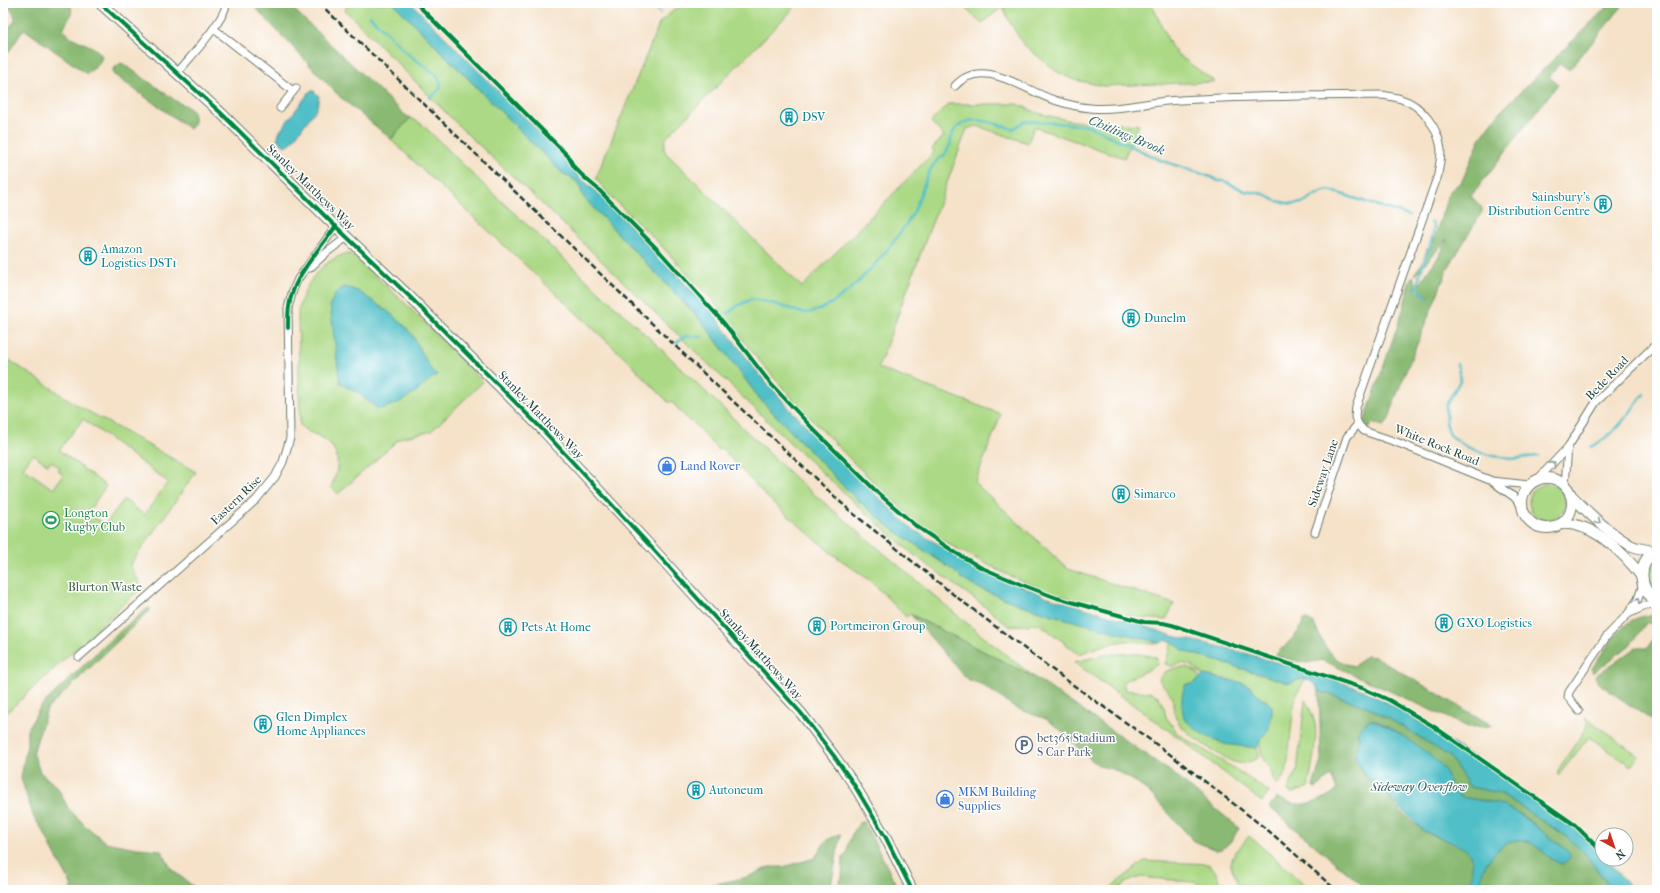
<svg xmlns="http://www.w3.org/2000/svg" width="1660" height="893" viewBox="0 0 1660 893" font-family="'IM FELL French Canon',serif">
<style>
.green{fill:#acd985;stroke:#668b5c;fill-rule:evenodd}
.forest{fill:#89b972;stroke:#547b53}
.water{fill:#51bfc8;stroke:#387e7e}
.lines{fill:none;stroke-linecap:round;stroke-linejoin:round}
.stream{stroke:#51bfc8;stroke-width:2.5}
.street-casing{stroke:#6a7768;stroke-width:9}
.secondary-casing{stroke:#6a7768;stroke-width:12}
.primary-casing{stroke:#6a7768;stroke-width:13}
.street{stroke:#fff;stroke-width:7}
.secondary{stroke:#fff;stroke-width:10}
.primary{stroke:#fff;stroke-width:11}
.rail{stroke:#1f3d34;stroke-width:2.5;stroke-dasharray:6 3;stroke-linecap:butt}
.cycleway-casing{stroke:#fff;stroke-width:6}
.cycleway{stroke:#00873e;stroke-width:4}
.oneway{stroke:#8f9e9a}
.labels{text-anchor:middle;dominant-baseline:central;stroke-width:3;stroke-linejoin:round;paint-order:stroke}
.culture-label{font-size:12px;fill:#0d838f;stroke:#fff;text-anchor:start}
.street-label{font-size:12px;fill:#1f3d34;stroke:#fff}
.shop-label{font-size:12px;fill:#366cbe;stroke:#fff;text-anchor:start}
.leisure-label{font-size:12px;fill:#27864d;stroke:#fff;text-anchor:start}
.park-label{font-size:12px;fill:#426448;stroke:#fff}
.service-label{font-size:12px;fill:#4e5e75;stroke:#fff;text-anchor:start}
.water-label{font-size:13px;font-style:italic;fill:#2e6460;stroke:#fff}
</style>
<rect width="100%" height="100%" fill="#fff"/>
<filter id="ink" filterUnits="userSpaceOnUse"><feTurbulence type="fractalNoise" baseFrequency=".025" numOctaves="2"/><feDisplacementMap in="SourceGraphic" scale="8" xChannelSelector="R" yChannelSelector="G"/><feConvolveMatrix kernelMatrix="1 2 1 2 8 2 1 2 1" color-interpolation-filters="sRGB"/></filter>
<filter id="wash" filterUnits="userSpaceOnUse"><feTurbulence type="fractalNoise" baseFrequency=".012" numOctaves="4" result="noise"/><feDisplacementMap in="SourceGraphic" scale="16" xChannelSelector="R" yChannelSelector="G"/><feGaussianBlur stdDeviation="0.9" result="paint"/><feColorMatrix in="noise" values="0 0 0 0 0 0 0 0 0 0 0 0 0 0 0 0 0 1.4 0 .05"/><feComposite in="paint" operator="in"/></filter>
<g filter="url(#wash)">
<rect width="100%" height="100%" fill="#f5e2c9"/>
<!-- green -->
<g class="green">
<path d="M349 3H393L561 172C566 176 571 177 576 181 581 185 581 194 585 199L703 323 760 399 855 498 890 527 953 570C966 584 982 590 1000 597 1052 617 1107 629 1161 643 1149 646 1142 641 1130 641 1113 641 1096 648 1079 654L1040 624 1009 626 987 608 914 555 857 505 783 436 555 216 464 131 345 10Z"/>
<polygon points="688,3 799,3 666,138 664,149 666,153 802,287 934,152 932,149 944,136 931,122 948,104 1018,104 1037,113 1072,121 1139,125 1124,158 1034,127 1028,143 977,126 967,129 878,368 1001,414 975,483 1068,569 1174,604 1166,620 1140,618 1048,592 1008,575 950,545 916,523 853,462 797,404 751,351 714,302 654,238 608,194 596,178 660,22 674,10"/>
<polygon points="960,3 1151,3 1171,46 1177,54 1215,82 1103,86 1071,79 1056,71 1023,44 1008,19 1003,6 982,24"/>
<polygon points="410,118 422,124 486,187 658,346 795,478 976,631 1034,677 910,614 906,617 872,582 830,552 770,500 721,448 718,450 692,421 690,422 671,401 669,403 627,360 391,140"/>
<path d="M345 254H350L355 257 411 309 483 382 431 431 400 438 338 494 331 487C340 467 342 448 319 436 312 433 305 431 300 425L298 312C304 286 318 263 345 254Z"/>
<path d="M3 356 77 405 196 472 130 565 142 587 3 716ZM83 419 168 482 144 515 124 499 105 525 88 512 106 486 59 450ZM33 454 48 465 51 461 60 468 58 471 63 475 53 489 23 468Z"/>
<circle cx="1547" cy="502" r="18"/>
<path d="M1657 556V594C1642 584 1647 567 1657 556Z"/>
<polygon points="1172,641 1184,651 1289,683 1298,680 1305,679 1296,696 1293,712 1287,769 1285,775 1277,785 1273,779 1270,767 1264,761 1259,744 1262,737 1268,731 1272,713 1252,688 1243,683 1204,675 1190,665 1183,663 1172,666 1165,664"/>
<path d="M1133 653 1156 657 1158 664C1147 672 1134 675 1123 682L1125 690 1151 692 1158 696 1164 707 1166 717 1178 734 1235 769 1269 792 1262 802 1186 743 1074 662 1105 655Z"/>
<path d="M1188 667 1198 673 1201 679 1193 684 1224 744 1257 748 1260 756C1255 761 1244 764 1237 763 1226 761 1191 737 1183 728 1175 720 1172 707 1173 697L1159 680C1165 667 1175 669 1188 667Z"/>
<path d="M1305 700C1309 708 1313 714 1315 723 1318 737 1311 773 1308 788L1292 793 1288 791 1290 785 1297 772Z"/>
<polygon points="1585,717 1639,756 1631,766 1589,737 1558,776 1558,770 1586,728 1587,723"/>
<polygon points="1249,836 1311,890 1238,890 1237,879 1230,864 1235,853"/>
<path d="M1144 861 1208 864C1217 870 1219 879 1221 890H1208L1207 887 1193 882 1141 877 1127 882 1117 890H1108Z"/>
</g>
<!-- forest -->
<g class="forest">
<path d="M7 3H69C76 13 67 20 63 29 74 44 93 42 102 56L99 64 87 74 24 29 8 53 3 49V29L9 27 15 21V17Z"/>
<polygon points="251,3 287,3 405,115 410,118 391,139 339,96"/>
<polygon points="1611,3 1625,3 1569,70 1560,63 1549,77 1558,84 1471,196 1482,208 1482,212 1448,268 1396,396 1389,419 1384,426 1372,423 1370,428 1360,427 1362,422 1365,420 1404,307 1409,282 1413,276 1416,285 1415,290 1427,298 1429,297 1417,287 1441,253 1447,239 1415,275 1414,274 1423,262 1427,249 1431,249 1449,192 1462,181 1480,139 1501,111"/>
<path d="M121 63 125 65 179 103C192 107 195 112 194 125L190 129 113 74V69Z"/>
<polygon points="148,608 151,609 47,709 33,753 40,772 58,788 68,808 86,826 105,842 137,848 161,850 172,870 198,890 72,890 71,884 52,849 44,832 34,818 21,778 27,744 27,730 41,706 114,636"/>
<path d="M1657 614V628L1647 622 1630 645 1593 673 1592 669C1597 659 1620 628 1629 622 1637 617 1648 615 1657 614Z"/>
<polygon points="911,615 1034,677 1171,772 1239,828 1232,840 1223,849 1216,850 1194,841 1148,791 1118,771 1100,766 1089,758 1063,732 1046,719 1016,708 981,684 968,680"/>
<path d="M1306 619 1314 624 1324 645 1332 655 1342 663 1354 666 1366 656 1375 657 1493 726 1468 727 1322 660 1306 663 1275 656C1284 644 1299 637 1303 621Z"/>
<polygon points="1657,634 1657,724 1598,683 1595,676 1636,648 1647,648"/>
<path d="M1319 691 1339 697 1368 707 1409 730 1450 757 1470 787 1500 793 1567 837 1584 852 1612 890H1480C1481 882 1481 873 1485 866 1493 852 1512 833 1529 842 1541 848 1549 860 1562 864L1561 845C1542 833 1525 814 1504 806 1491 800 1475 800 1461 797 1448 789 1451 777 1442 767 1436 759 1428 755 1420 749 1406 738 1391 725 1373 720H1369L1357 733 1360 739 1355 757C1359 763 1362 772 1367 778 1371 783 1381 784 1385 789 1387 791 1387 795 1389 797 1396 809 1418 828 1430 834 1442 841 1463 841 1471 854 1477 864 1471 880 1467 890H1368L1269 807 1277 798C1301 809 1316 805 1337 790L1331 776 1316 788 1313 787 1321 760Z"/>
<path d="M860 822H864L899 890H837L842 877 843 857 847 854C847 842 853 832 860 822Z"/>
<path d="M841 834 830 890H699L702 887 748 877 769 867H783L815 858C824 843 824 840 841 834Z"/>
</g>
<!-- water -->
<g class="water">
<path d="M393 3H411L558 151 581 179 595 190 645 241 712 312 755 369 789 408 860 480 912 529 979 568 1048 597 1138 624 1173 636 1234 650 1316 674 1363 690 1400 709 1467 753 1571 824 1602 855V859H1606L1633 890H1612L1584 852 1567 837 1500 793 1470 787 1450 757 1409 730 1368 707 1339 697 1319 691C1315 683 1309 677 1298 680 1294 681 1293 683 1289 683L1184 651 1172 641 1165 640 1161 643C1108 630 1054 618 1003 598 984 590 966 585 953 570L890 527 855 498 760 399 703 323 585 199C581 194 581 185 576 181 571 177 566 176 561 172Z"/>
<polygon points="310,91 314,91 319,96 317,108 291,143 285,146 280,142 277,139 280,131"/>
<path d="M346 287 358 291 386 310 404 325 413 336 432 371 437 374V376C429 379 428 382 422 387 408 398 396 406 378 409L358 393 340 383 330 305C333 297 337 289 346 287Z"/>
<path d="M1204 675 1243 683 1252 688 1262 699 1266 700 1272 706V713L1268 731 1262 737 1257 748 1224 744 1202 734 1184 719C1182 707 1180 695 1186 684H1193Z"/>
<path d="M1369 720C1382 718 1433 756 1442 766 1451 777 1448 789 1461 797L1496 803 1515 811 1567 850 1570 856 1569 859 1562 864C1549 860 1541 848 1529 842 1512 833 1493 852 1485 866 1481 873 1481 882 1480 890H1467L1472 878V857L1470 853 1464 848 1424 831 1389 797 1386 789 1367 778 1355 756 1360 739 1357 733 1359 729Z"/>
</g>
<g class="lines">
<!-- stream -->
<g class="stream">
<polyline points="653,3 660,13"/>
<polyline points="370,16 409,55 437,75 441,84 439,90 430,98"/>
<path d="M1427 298 1417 288C1419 267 1433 248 1434 226L1431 222"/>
<path d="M728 314 737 306 752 299C764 301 776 304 788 308 793 310 800 313 805 313 841 312 898 241 914 211 922 196 927 162 944 156 946 152 948 149 950 145 951 141 951 136 953 133 966 110 995 124 1013 129L1025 121 1057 123 1089 126 1160 160 1211 177 1218 181H1224L1245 191 1264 194 1276 201 1293 204 1302 203 1321 192 1329 190 1409 216"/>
<polyline points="676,343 685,336 702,337"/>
<polyline points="1457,364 1461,379 1446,405 1446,423 1450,435 1467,447 1489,455 1511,459 1539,456"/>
<path d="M1591 447C1615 435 1628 415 1644 394"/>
</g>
</g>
</g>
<g filter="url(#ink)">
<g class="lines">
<!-- street casing -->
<g class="street-casing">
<g id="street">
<polyline points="214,29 293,91"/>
<path d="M177 73C188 60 227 18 226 3"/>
<path d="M955 86C982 55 1025 91 1054 100 1066 104 1078 107 1090 108 1120 111 1150 101 1180 100 1247 96 1315 96 1382 95 1388 96 1395 97 1401 99 1422 105 1439 129 1441 150 1441 158 1439 167 1438 175L1356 407 1355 417 1358 424 1364 431 1396 442 1492 481 1529 485"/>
<polyline points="280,108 296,88"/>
<polyline points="310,268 326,253 347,237"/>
<polyline points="1538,479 1568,447 1596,402 1653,347"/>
<polyline points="1493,482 1514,497 1522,506"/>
<polyline points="1565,485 1568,447"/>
<polyline points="1315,532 1347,437 1358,424"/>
<polyline points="1643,584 1638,599 1628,614 1645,606 1657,605"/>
<polyline points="79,657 256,500 275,477 283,462 290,438 288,308 293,290 298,279 336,226"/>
<polyline points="1579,711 1568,697 1569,692 1607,636 1628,614"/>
</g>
</g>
<!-- secondary casing -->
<g class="secondary-casing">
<g id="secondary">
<polyline points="100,3 221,113 330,221 410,297 541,428 652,548 801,713 834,756 853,783 886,838 912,890"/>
<circle cx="1547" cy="503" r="25"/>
<path d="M1570 494C1586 511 1610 533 1630 545 1638 549 1647 550 1655 551"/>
<path d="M1560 524C1592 521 1624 553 1642 577"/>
</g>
</g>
<!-- primary casing -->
<g class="primary-casing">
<path id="primary" d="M1657 550C1637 561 1637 589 1657 601"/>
</g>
<!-- street -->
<use href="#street" class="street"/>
<!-- secondary -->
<use href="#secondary" class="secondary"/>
<!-- primary -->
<use href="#primary" class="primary"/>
<!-- rail -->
<polyline class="rail" points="319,3 719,388 849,510 954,595 1062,677 1167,752 1270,832 1336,890"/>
<!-- cycleway casing -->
<g class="cycleway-casing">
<g id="cycleway">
<polyline points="100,3 221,113 330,221 410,297 541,428 652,548 801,713 834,756 853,783 886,838 912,890"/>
<polyline points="416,3 545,133 568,156 574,167 586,179 598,189 661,253 723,322 771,384 815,431 879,494 916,526 956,553 980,567 1020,584 1057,598 1144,622 1163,623 1172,625 1362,688 1389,700 1433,726 1575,825 1602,852"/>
<path d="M288 328C288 315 288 303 293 291 299 272 324 243 336 226"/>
</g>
</g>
<!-- cycleway -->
<use href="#cycleway" class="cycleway"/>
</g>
<!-- one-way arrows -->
<defs><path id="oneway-chevron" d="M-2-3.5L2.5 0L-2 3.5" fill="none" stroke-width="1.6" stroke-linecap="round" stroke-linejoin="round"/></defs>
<g class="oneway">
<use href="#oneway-chevron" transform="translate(1553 464) rotate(-48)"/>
<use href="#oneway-chevron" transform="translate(1598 521) rotate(37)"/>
<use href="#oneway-chevron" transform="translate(1637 601) rotate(-62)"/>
</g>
</g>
<!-- icons -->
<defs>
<g id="building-ring" transform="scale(0.9)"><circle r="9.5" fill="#fff" stroke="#0f9aa8" stroke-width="1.5"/><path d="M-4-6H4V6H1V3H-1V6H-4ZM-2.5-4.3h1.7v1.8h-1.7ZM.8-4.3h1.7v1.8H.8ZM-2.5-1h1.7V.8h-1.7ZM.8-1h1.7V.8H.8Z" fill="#0f9aa8"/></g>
<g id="shop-ring" transform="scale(0.9)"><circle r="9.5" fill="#fff" stroke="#3f7fe0" stroke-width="1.5"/><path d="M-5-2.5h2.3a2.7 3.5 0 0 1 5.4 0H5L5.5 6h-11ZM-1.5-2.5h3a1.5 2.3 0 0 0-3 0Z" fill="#3f7fe0"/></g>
<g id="stadium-ring" transform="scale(0.9)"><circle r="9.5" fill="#fff" stroke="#2e9e5b" stroke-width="1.5"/><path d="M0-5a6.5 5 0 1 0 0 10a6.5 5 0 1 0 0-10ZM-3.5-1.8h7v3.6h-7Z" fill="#2e9e5b"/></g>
<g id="parking-ring" transform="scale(0.9)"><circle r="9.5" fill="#fff" stroke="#5c6f8a" stroke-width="1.5"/><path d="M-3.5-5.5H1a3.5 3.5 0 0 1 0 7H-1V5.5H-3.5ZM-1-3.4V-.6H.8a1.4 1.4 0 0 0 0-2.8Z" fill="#5c6f8a"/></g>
</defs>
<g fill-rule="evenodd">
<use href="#building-ring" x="789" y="117"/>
<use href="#building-ring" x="1603" y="204"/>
<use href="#building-ring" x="88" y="256"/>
<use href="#building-ring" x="1131" y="318"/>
<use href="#shop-ring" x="667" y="466"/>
<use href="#building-ring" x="1121" y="494"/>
<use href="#stadium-ring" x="51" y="520"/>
<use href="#building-ring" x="1444" y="623"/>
<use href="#building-ring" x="817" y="626"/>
<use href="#building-ring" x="508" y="627"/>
<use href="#building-ring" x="263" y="724"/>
<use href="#parking-ring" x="1024" y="745"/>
<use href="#building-ring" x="696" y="790"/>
<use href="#shop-ring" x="945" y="799"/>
</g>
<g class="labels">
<!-- culture labels -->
<g class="culture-label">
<text x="802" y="117">DSV</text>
<text x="1590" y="197" text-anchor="end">Sainsbury's<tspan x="1590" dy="14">Distribution Centre</tspan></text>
<text x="101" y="249">Amazon<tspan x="101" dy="14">Logistics DST1</tspan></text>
<text x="1144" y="318">Dunelm</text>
<text x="1134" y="494">Simarco</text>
<text x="1457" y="623">GXO Logistics</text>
<text x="830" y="626">Portmeiron Group</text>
<text x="521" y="627">Pets At Home</text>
<text x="276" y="717">Glen Dimplex<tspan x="276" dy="14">Home Appliances</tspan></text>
<text x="709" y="790">Autoneum</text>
</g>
<!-- street labels -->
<g class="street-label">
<text transform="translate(311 187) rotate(44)">Stanley Matthews Way</text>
<text transform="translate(1607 378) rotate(-46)">Bede Road</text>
<text transform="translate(541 415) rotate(46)">Stanley Matthews Way</text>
<text transform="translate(1437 445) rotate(22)">White Rock Road</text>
<text transform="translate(1323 473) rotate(-71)">Sideway Lane</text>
<text transform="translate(236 500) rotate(-44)">Eastern Rise</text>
<text transform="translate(761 654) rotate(48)">Stanley Matthews Way</text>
</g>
<!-- shop labels -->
<g class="shop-label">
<text x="680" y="466">Land Rover</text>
<text x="958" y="792">MKM Building<tspan x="958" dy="14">Supplies</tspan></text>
</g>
<!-- leisure labels -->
<g class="leisure-label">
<text x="64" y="513">Longton<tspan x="64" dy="14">Rugby Club</tspan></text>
</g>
<!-- park labels -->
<g class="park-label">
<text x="105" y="587">Blurton Waste</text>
</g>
<!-- service labels -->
<g class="service-label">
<text x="1037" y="738">bet365 Stadium<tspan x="1037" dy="14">S Car Park</tspan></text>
</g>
<!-- water labels -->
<g class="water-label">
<text transform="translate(1127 135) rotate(23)">Chitlings Brook</text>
<text x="1419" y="786">Sideway Overflow</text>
</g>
</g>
<!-- margin -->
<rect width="1660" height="893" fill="none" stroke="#fff" stroke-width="16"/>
<!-- north arrow -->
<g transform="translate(1614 847) rotate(140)"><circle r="19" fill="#ffffff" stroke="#a5b1ae"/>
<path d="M0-3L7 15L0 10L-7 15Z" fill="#c8321e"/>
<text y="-6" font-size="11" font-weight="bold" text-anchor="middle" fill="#1f3d34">N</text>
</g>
</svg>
